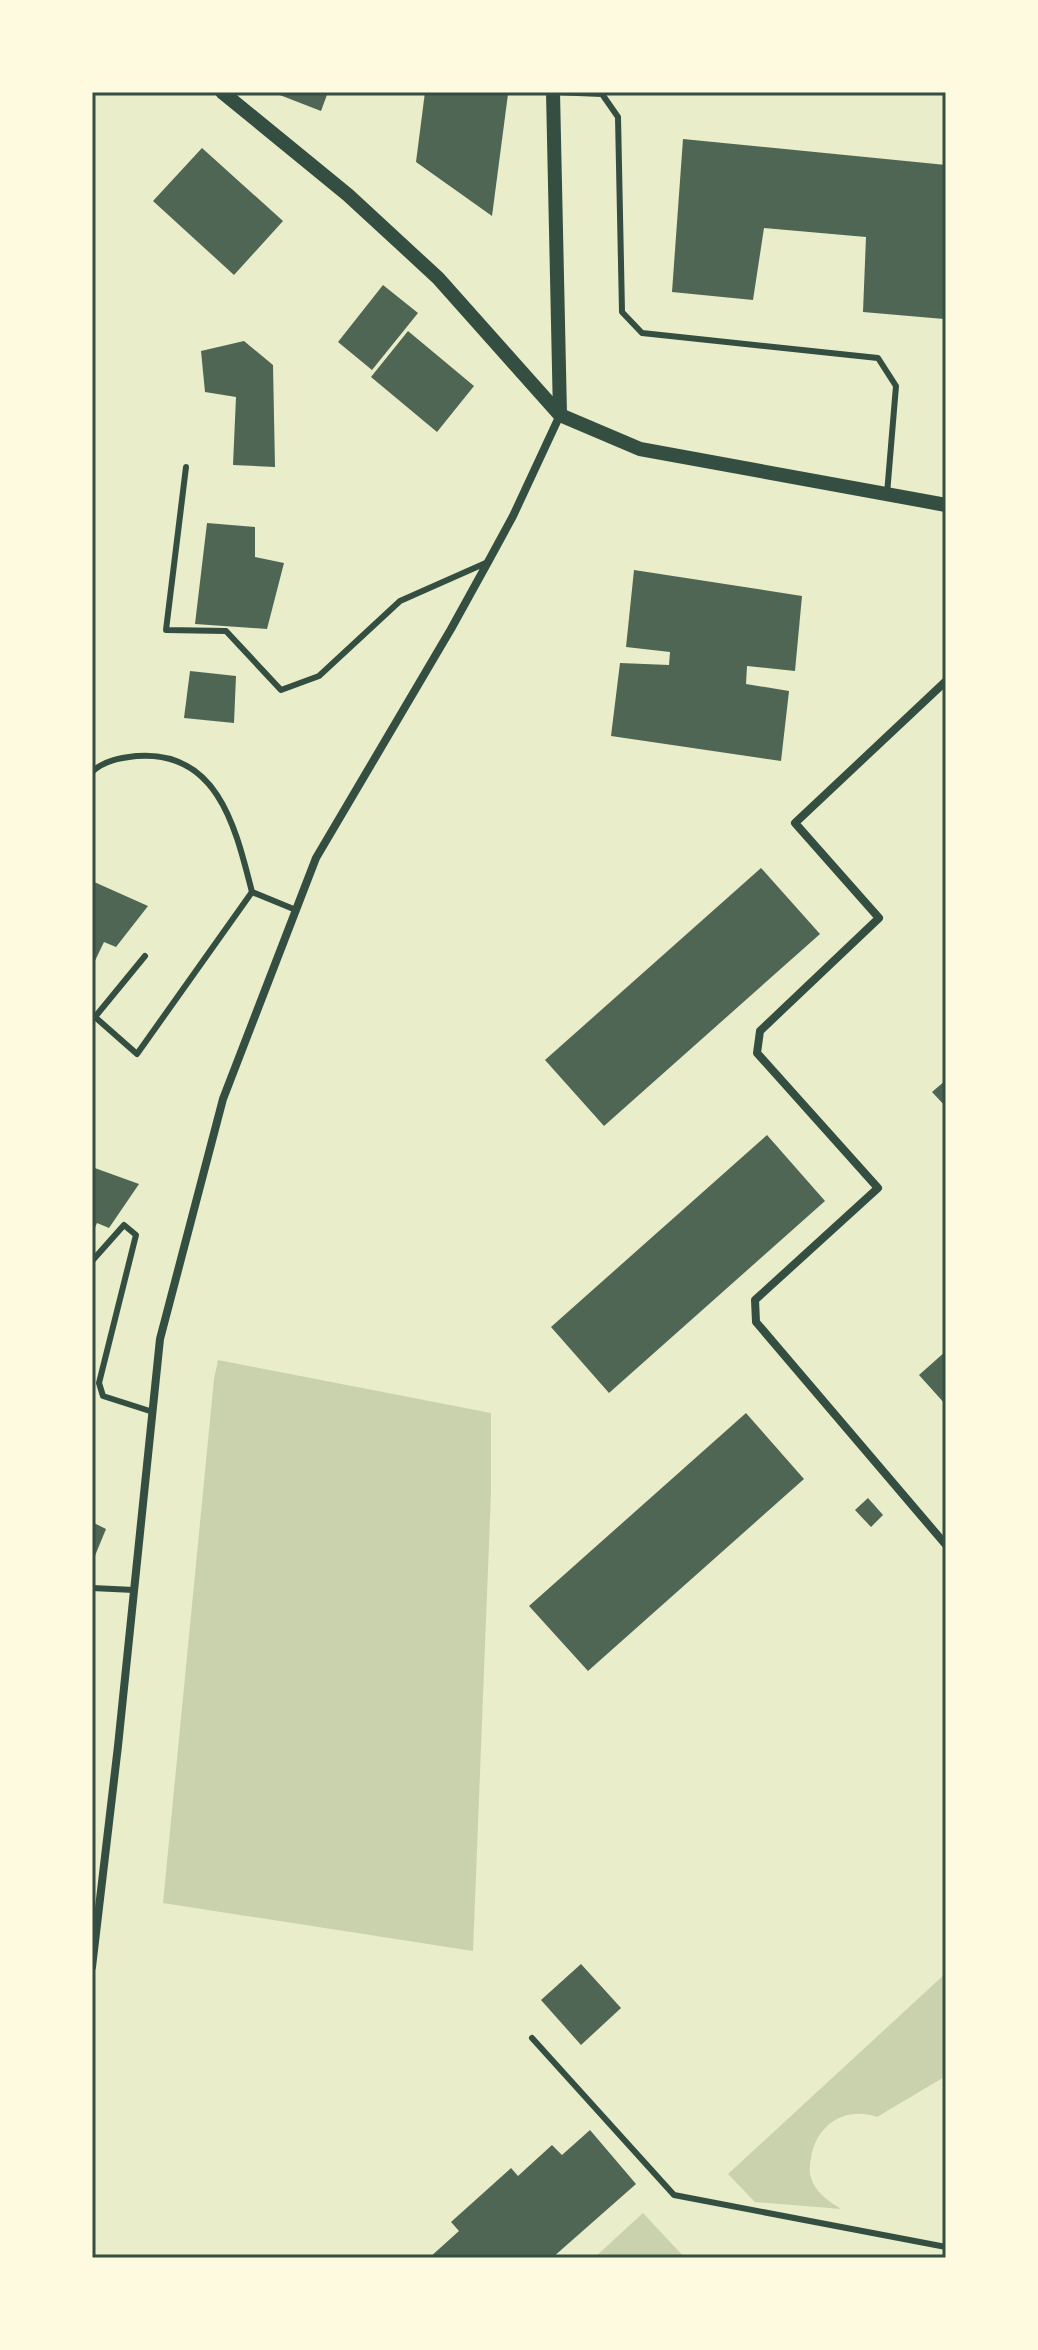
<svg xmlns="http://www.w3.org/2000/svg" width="1038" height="2350" viewBox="0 0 1038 2350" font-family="'PT Sans',sans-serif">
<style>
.green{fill:#cad2ad}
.building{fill:#4f6655}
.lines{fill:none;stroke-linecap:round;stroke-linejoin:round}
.service{stroke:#344e41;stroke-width:6}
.minor{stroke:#344e41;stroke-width:8}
.tertiary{stroke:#344e41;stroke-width:14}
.neatline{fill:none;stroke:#344e41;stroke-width:3}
</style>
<rect width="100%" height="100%" fill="#e9edc9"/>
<!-- green -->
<g class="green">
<polygon points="218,1360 491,1413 491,1493 473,1951 163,1903 214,1379"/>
<path d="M946 1973V2076L877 2117C845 2106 816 2125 811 2158 809 2166 809 2175 813 2183 819 2195 830 2202 841 2209L755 2202 728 2174Z"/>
<polygon points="643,2213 685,2258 594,2258"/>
</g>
<!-- building -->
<g class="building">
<polygon points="272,92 328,92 321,111"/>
<polygon points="425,92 491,92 508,94 492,216 416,162"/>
<polygon points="683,139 946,165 944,319 863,312 866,237 764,228 753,300 672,292"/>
<polygon points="202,148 283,221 234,275 153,201"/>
<polygon points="383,285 418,313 372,370 338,342"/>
<polygon points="408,331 474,386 437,432 371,377"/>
<polygon points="244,341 273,365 275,467 233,465 236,397 205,392 201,351"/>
<polygon points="207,523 255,527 255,557 284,563 267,629 195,624"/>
<polygon points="634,570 802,596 795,671 747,666 746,684 789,691 781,761 611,736 620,663 669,665 670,652 626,647"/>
<polygon points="190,671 236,676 234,723 184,718"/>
<polygon points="761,868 820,934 604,1126 545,1060"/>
<polygon points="92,881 148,906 116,947 104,942 92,967"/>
<polygon points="946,1080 946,1107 932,1092"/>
<polygon points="767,1135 825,1201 609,1393 551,1327"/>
<polygon points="92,1167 139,1184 109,1228 97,1223 92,1234"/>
<polygon points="946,1351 946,1405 919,1375"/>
<polygon points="746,1413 804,1479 588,1671 529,1606"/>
<polygon points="868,1498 883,1515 871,1527 855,1510"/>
<polygon points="92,1522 106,1529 92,1563"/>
<polygon points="581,1964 621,2008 581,2045 541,2000"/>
<polygon points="590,2130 636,2184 552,2258 429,2258 459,2231 451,2222 511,2168 518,2176 552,2145 562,2155"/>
</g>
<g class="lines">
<!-- service -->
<g class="service">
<polyline points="553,92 602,94 618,117 622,312 642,333 878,358 896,386 887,494"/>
<polyline points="186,467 166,630 226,631 281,690 319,676 400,601 488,562"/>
<path d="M92 772C104 760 121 758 137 756 219 750 236 830 252 892"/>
<polyline points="95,1017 145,956"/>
<polyline points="92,1020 95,1017 137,1054 252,892 296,910"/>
<polyline points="92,1261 124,1225 136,1235 99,1383 103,1396 153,1412"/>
<polyline points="92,1588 134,1590"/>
<polyline points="532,2038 674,2195 946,2247"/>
</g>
<!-- minor -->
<g class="minor">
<polyline points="946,681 795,823 879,918 760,1031 757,1053 878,1188 755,1300 756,1322 946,1545"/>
<polyline points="92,1967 118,1746 160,1339 223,1099 316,858 451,629 488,562 513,516 560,415"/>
</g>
<!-- tertiary -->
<g class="tertiary">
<polyline points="222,92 348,195 438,278 560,415 640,449 946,505"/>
<polyline points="553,92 560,415"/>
</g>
</g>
<!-- border -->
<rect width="1038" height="2350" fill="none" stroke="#fefae0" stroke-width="188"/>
<rect x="94" y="94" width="850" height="2162" class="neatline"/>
</svg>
